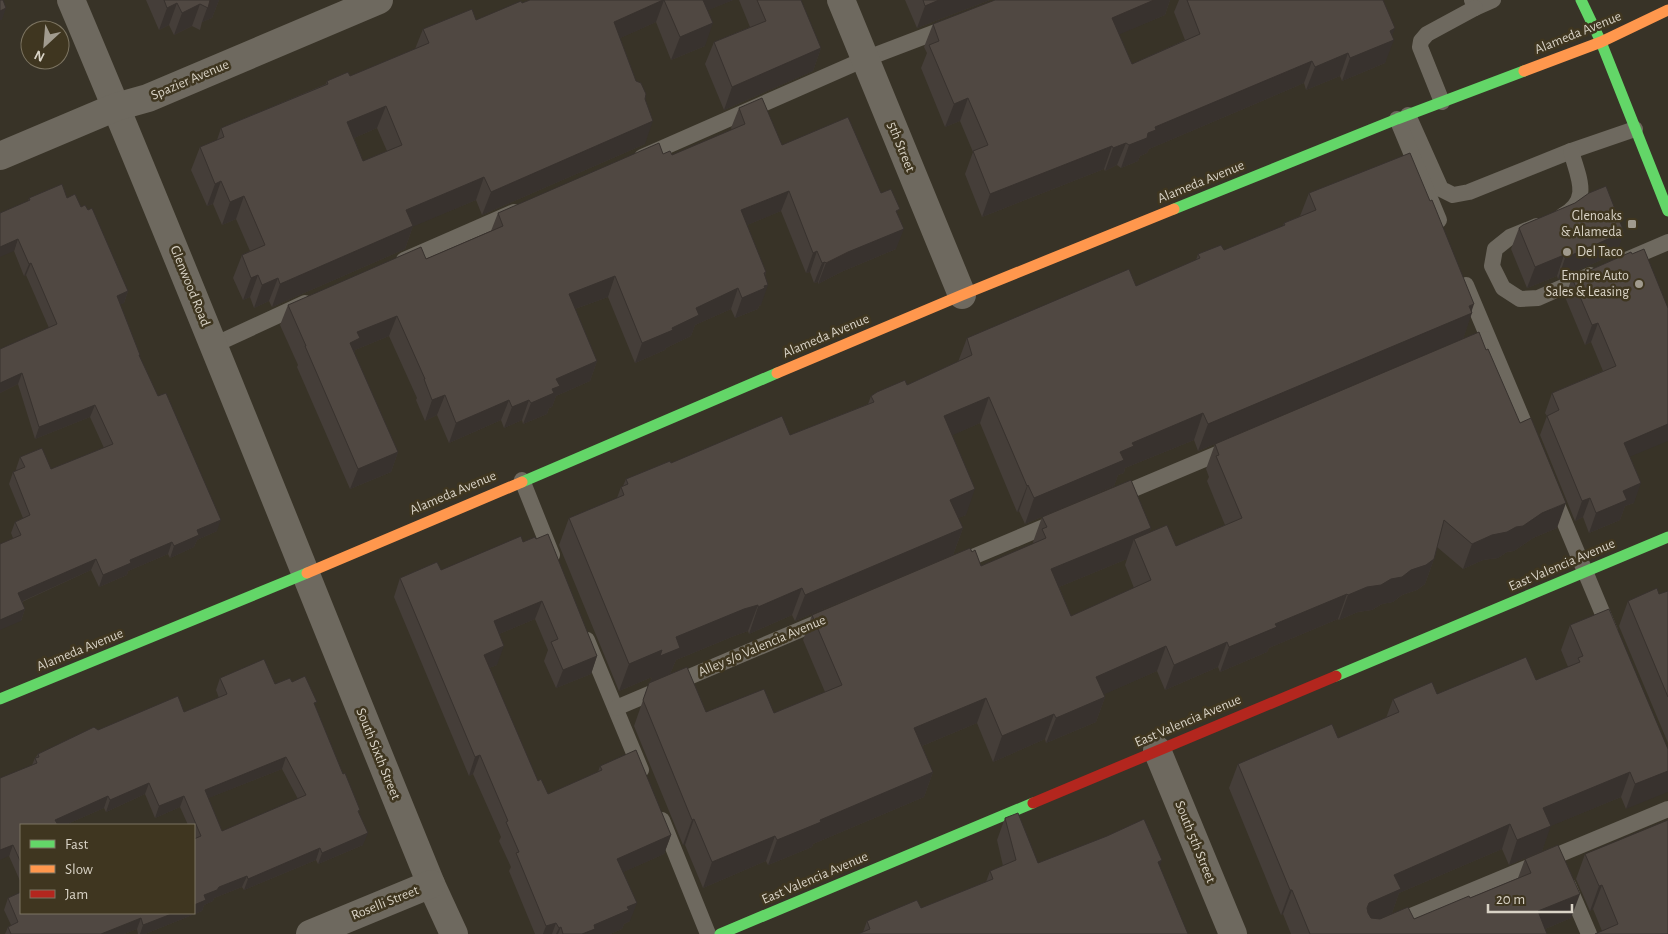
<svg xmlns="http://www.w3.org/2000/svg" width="1668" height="934" viewBox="0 0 1668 934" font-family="'Alegreya Sans',sans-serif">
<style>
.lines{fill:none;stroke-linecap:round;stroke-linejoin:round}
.lane{stroke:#6e695f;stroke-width:16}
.street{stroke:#6e695f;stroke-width:28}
.fast{stroke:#63d668;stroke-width:11}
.slow{stroke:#ff974d;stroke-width:11}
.jam{stroke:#b3261e;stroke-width:11}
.wall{fill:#453e39;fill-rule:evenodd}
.shaded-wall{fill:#38322e}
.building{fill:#504842;stroke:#38322e;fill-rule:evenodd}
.poi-dot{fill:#a19b8e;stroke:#3f3620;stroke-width:2}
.labels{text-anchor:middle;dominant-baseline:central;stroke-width:5;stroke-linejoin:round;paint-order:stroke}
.street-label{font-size:14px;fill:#d9d3c6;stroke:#3f3620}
.poi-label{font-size:14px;fill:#d9d3c6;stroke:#3f3620;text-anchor:end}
</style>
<rect width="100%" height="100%" fill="#383327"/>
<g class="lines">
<!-- lane -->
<g class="lane">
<path d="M1472,0L1475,8L1493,0"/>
<path d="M1442,102L1420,47L1421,41L1427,34L1475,8"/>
<path d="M1408,115L1441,189L1453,195L1469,192L1571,151L1635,129"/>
<path d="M1397,119L1439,220"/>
<path d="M642,157L865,59L949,27"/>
<path d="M1562,216C1592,200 1578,177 1571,151"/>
<path d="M1537,226L1510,237L1495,249L1492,266L1503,288L1520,299L1538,298L1590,275"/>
<path d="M404,260L514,212"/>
<path d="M1626,260L1668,242"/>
<path d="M1466,285L1532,442"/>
<path d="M214,345L305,303"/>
<path d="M1463,349L1488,339"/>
<path d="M522,480L552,555"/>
<path d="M1553,495L1610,631"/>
<path d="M1115,497L1231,448"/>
<path d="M956,564L1058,521"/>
<path d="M587,640L641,770"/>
<path d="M616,708L828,618"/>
<path d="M662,820L708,934"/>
<path d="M1568,885L1589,934"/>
<path d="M1368,934L1668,809"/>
</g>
<!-- street -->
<g class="street">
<path d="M71,0C195,293 311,590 431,884L454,934"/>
<path d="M841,0L962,295"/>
<path d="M0,156L116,107L148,98L379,0"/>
<path d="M1157,750L1233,934"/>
<path d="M310,934L431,884"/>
</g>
<!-- fast -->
<g class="fast">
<path d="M1581,0L1601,42L1668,211"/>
<path d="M1174,209L1397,119L1524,71"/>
<path d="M522,482L777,373"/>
<path d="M1336,676L1668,537"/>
<path d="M0,699L307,573"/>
<path d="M720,934L1033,803"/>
</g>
<!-- slow -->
<g class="slow">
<path d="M1524,71L1601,42L1668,10"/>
<path d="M777,373L962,295L1174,209"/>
<path d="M307,573L522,482"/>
</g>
<!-- jam -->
<path class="jam" d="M1033,803L1336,676"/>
</g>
<!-- wall -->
<g class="wall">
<path d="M146,0H219L212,18L202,22L200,30L192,26L174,35L169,25L159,30Z"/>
<path d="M530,0H733L708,10L705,46L671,60L656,22L620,38L636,81L645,99V144L482,215L476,200L413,226L405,249L272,307L269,301L254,308L250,297L243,300L233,278L242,255L250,251L236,219L222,225L213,204L207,206L191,170L200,147L217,140L221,128L326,84L327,81L350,76L415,49L423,29L476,20ZM377,128L387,151L363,161L354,138Z"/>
<path d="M739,0H801L821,48L813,71L724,110L705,64L714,42L750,27Z"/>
<path d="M905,0H990L917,28Z"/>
<path d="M995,0H1170L1165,15L1119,34L1132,64L1185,40L1174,12L1179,0H1383L1392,36L1385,63L1342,81L1340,76L1306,90L1304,83L1149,149L1147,153L1140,156L1138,161L1121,168L1117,165L1105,171L1104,169L982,217L965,174L973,152L960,121L945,127L921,68L927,53L924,47L933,24Z"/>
<path d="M739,108L782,145L881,193L897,215L896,249L841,272L818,284V282L814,283L810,272L806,273L781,211L747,225L766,272L765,276L761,305L759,306L758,309L735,318L731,309L695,325L691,336L666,348L665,350L635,363L608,297L575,309L597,361L590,381L556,396L552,407L549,408L547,414L523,424L522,420L504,428L501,420L449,443L437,415L425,421L416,400L417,398L389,336L355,350L354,353L398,452L391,472L350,489L297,367L298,365L280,325L288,305L426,259L491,231L498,213L663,154L672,155L732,130L731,128Z"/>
<path d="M1309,193L1472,311L1463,339L1198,451L1194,440L1125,468L1124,473L1118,475L1114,486L1025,524L1019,511L1017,512L980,423L952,435L966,515L958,518L963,528L953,555L795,621L792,615L749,634L748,631L734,636L676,660L670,674L650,683L652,677L619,691L559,545L569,518L617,498L621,487L623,486L626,479L671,463L790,435L868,404L871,396L907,385L958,362L967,338L1136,286L1196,260L1198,254L1224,250L1283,226L1284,223L1300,216Z"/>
<path d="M29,198H67L81,207L128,291L124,303L120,304L139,357L217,531L197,540L194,547L170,558L168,554L128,571L127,575L99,587L91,570L22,602L25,609L21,621L13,538L11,533L15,522L23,518L9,484L13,472L17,471L16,469L20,457L51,469L104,448L90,417L35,439L18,384L0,393V349L49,328L26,275L24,276L14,251Z"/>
<path d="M1519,228L1617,253L1558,279L1557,276L1527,288L1511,249Z"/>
<path d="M1631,252L1630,457L1634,503L1625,506L1620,520L1589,533L1583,517L1575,521L1540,435L1547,416L1545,413L1552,393L1603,371L1591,342L1585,345L1565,297L1572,278Z"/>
<path d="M1215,444L1557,528L1533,538L1514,551L1507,552L1498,558L1483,560L1463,569L1437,547L1434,559L1425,584L1417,590L1402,595L1393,602L1382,604L1372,610L1358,612L1339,620L1338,619L1269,648L1267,652L1220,672L1218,667L1165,690L1157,671L1104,694L1105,697L1096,722L1046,743L1045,739L993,762L977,723L922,746L933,772L924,797L813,844L812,847L768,865L766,861L703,888L685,845H683L634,726L649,683L706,712L774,713L825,692L803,640L812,615L972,552L981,566L1034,544L1033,542L1042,517L1151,528L1149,533L1176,546L1225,525L1207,481L1209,477L1206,469ZM1127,559L1125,565L1134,588L1071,616L1059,587Z"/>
<path d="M523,542L597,656L591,674L556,688L544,661L548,650L535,619L499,634L497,665L489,668L538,781L548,794L598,772L600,766L671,835L664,854L623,872L630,921L624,924L622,929L610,934H535L509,871L511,867L499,841L501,837L473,774L469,776L394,597L400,578L441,570Z"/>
<path d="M1668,591V743L1619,626L1628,601L1659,594Z"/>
<path d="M1570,625L1668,749L1626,809L1621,797L1550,826L1542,851L1509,865L1502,849L1399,893L1392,913L1379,919H1414L1470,898L1518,878L1525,859L1571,918L1545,929L1547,934H1291L1283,914L1281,915L1229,788L1238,764L1338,738L1386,718L1393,699L1437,694L1536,680L1568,667L1561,650Z"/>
<path d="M220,678L275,684L292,682L315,706L359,812L363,845L318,864L316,860L244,890L242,887L214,898L213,901L204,905L202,911L145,934H138L137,929L124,934H5L8,927L11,925L4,910L8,898L194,913V825H188L180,807L155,818L145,794L106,812L104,808L65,825H21V883L9,856L32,765L35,758L36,757L38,754L98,730L184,712L219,698L216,690ZM282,769L298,799L222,831L208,798Z"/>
<path d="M1005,818L1038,863L1160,866L863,932L867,921L921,908L986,882L990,871L1003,866L997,840Z"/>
<path d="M1585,854L1668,934L1602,931L1593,909L1590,911L1576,879Z"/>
</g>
<!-- shaded-wall -->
<g class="shaded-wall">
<path d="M210,0H219L212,18L202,22Z"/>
<path d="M663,0H664L656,22L605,45L614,22Z"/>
<path d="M698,0H733L692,17Z"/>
<path d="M939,0H990L917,28L925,6Z"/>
<path d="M1154,0H1170L1165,15L1104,41L1112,18Z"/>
<path d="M177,3L169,25L159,30L167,8Z"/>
<path d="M200,4L192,26L174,35L182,13Z"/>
<path d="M6,8L2,20H0V11Z"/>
<path d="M713,23L705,46L671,60L680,37Z"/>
<path d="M1395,28L1390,41L1394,40L1385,63L1342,81L1350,58L1390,31Z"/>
<path d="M821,48L813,71L724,110L732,87Z"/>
<path d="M1348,53L1340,76L1306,90L1315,67Z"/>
<path d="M1312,61L1304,83L1149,149L1147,153L1140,156L1138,161L1121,168L1129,145L1148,133L1155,127Z"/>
<path d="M968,98L960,121L945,127L954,104Z"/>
<path d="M386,106L377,128L338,145L347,122Z"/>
<path d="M653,121L645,144L482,215L491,192Z"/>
<path d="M1126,143L1117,165L1105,171L1113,148Z"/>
<path d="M1112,146L1104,169L982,217L990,194Z"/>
<path d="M484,177L476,200L398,233L406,210Z"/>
<path d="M221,181L213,204L207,206L215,184Z"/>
<path d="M789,191L781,211L733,231L741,210Z"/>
<path d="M244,196L236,219L222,225L230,202Z"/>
<path d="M413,226L405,249L272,307L280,284Z"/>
<path d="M904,229L896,249L841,272L818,284L826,263L848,252Z"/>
<path d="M1624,232L1617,253L1558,279L1565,258Z"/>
<path d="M18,239L14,251L0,257V247Z"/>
<path d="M817,251L810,272L806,273L813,253Z"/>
<path d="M1564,255L1557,276L1527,288L1535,267Z"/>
<path d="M825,262L818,282L814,283L822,263Z"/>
<path d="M31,263L26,275L24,276L29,264Z"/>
<path d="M766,272L759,291L764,286L768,285L761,305L759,306L758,309L735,318L742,298L764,273Z"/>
<path d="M258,275L250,297L243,300L251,278Z"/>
<path d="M615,276L608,297L561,314L569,294Z"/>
<path d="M278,278L269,301L254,308L262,285Z"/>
<path d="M738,288L731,309L695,325L691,336L666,348L665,350L635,363L642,343L672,328L696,308Z"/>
<path d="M128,291L124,303L112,308L117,296Z"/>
<path d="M1474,304L1471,313H1472L1463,339L1198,451L1208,424Z"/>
<path d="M397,316L389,336L355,350L352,359L350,343L357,332Z"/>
<path d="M1598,323L1591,342L1585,345L1592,325Z"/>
<path d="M597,361L590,381L556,396L552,407L549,408L547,414L523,424L531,403L556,379Z"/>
<path d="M22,373L18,384L0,393V383Z"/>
<path d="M445,395L437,415L425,421L432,400Z"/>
<path d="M989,397L980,423L935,443L944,416Z"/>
<path d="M509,400L501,420L449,443L456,423Z"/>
<path d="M529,400L522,420L504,428L512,407Z"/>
<path d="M95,405L90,417L35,439L39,427Z"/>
<path d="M1203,413L1194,440L1125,468L1124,473L1118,475L1114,486L1025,524L1034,498L1120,452L1132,443Z"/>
<path d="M1668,424V441L1617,462L1624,443Z"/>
<path d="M398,452L391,472L350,489L358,469Z"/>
<path d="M1641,483L1634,503L1625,506L1620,520L1589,533L1596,513L1623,491Z"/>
<path d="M1028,485L1019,511L1017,512L1027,486Z"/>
<path d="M975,489L966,515L940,526L950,500Z"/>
<path d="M1590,498L1583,517L1575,521L1582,501Z"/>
<path d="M1566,503L1557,528L1533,538L1514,551L1507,552L1498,558L1483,560L1463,569L1472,544L1492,535L1516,527L1542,513Z"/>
<path d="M221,520L217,531L197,540L194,547L170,558L174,546L197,530Z"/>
<path d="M963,528L953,555L795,621L805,595Z"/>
<path d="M1151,528L1142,553L1134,539L1127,559L1042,594L1051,569Z"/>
<path d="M172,542L168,554L128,571L127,575L99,587L103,575L130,560Z"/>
<path d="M96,559L91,570L14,605L18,593Z"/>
<path d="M1434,559L1425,584L1417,590L1402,595L1393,602L1382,604L1372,610L1358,612L1339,620L1348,595L1367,587L1391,579Z"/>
<path d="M802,588L792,615L749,634L758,607Z"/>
<path d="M1347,594L1338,619L1269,648L1267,652L1220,672L1229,647L1275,624Z"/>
<path d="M542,601L535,619L487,639L494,621Z"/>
<path d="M758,605L748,631L734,636L676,660L670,674L650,683L652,677L619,691L629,664L676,637L744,609Z"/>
<path d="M25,609L21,621L0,630V620Z"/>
<path d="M1227,642L1218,667L1165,690L1174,665Z"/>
<path d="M504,646L497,665L477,673L484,655Z"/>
<path d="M1166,646L1157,671L1087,702L1096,677Z"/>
<path d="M597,656L591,674L556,688L563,670Z"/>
<path d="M1105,697L1096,722L1046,743L1056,718Z"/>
<path d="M986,698L977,723L905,753L914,728Z"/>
<path d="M1054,714L1045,739L993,762L1002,736Z"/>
<path d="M480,755L473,774L469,776L475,757Z"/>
<path d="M286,757L282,769L201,801L205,790Z"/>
<path d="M1668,771V792L1626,809L1635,784Z"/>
<path d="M933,772L924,797L813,844L812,847L768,865L777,840L820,820Z"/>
<path d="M1630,772L1621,797L1534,833L1543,808Z"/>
<path d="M149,783L145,794L106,812L110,800Z"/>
<path d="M108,796L104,808L65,825H53L55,820Z"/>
<path d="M184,796L180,807L155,818L159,806Z"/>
<path d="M694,819L685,845H683L692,820Z"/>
<path d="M1510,824L1502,849L1399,893L1392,913L1360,928L1369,903L1394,875Z"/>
<path d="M1551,826L1542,851L1509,865L1517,840Z"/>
<path d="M368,833L363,845L318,864L322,853Z"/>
<path d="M671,835L664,854L610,878L617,859Z"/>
<path d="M775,836L766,861L703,888L712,862Z"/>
<path d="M13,845L9,856L0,860V850Z"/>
<path d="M320,848L316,860L244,890L248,879Z"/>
<path d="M1162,860L1154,882L1158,862Z"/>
<path d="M247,876L242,887L214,898L213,901L204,905L202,911L145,934H140L143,925L174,913H194V905L204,895L219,887Z"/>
<path d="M1602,885L1593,909L1590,911L1599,886Z"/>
<path d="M1290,890H1292L1283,914L1281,915Z"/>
<path d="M1580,894L1571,918L1533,934L1538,911Z"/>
<path d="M637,903L630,921L624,924L622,929L610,934H582L594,925L627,907Z"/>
<path d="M141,918L137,929L124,934H101Z"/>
<path d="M556,923L552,934H543L546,926Z"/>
<path d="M561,927L558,934H556L559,928Z"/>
</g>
<!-- building -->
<g class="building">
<path d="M0,0H3L6,8L0,11Z"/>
<path d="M164,0H210L208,8L200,4L182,13L177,3L167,8Z"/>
<path d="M530,0H663L614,22L636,81L641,83L646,94L645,99L653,121L491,192L484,177L406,210L413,226L280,284L278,278L262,285L258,275L251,278L242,255L265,245L244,196L230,202L221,181L215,184L200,147L224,137L221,128L328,84L327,81L348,72L350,76L429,43L423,29L472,9L476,20L521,1L522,3ZM386,106L402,145L363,161L347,122Z"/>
<path d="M664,0H703L713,23L680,37Z"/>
<path d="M757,0H801L821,48L732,87L714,42L766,21Z"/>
<path d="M923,0H939L925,6Z"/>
<path d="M995,0H1154L1112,18L1132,64L1200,34L1187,0H1383L1395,28L1390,31L1394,40L1350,58L1348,53L1315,67L1312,61L1155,127L1156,130L1148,133L1147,138L1129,145L1126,143L1113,148L1112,146L990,194L973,151L988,145L968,98L954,104L929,45L939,41L933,24Z"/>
<path d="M762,98L782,145L848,117L881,193L891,189L900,209L896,211L904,229L848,252L826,263L825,262L822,263L817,251L813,253L789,191L741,210L766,272L764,273L768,285L764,286L765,288L742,298L738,288L696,308L699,315L672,328L673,330L642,343L615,276L569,294L597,361L556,379L560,386L552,389L554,393L531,403L529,400L512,407L509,400L456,423L445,395L432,400L424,379H425L397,316L357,332L360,338L350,343L398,452L358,469L305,346H306L288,305L421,247L426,259L503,226L498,213L659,143L663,154L670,151L672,155L745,124L739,108Z"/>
<path d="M1410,153L1430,201L1432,200L1474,304L1469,306L1472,313L1208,424L1203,413L1132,443L1134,446L1120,452L1124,460L1034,498L1028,485L1027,486L989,397L944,416L975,489L950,500L963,528L805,595L802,588L758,607V605L744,609L676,637L680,648L660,656L662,650L629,664L569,518L624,495L621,487L628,484L626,479L670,461L671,463L782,416L790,435L874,402L871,396L877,392L905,380L907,385L972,355L967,338L1129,269L1136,286L1200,258L1198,254L1221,245L1224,250L1285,225L1284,223L1316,210L1309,193Z"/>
<path d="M62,184L67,198L75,194L81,207L85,205L88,210L92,208L128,291L117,296L140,355H139L158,396L166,393L221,520L197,530L199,535L174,546L172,542L130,560L131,563L103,575L96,559L18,593L25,609L0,620V544L21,535L15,522L30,515L13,472L25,467L20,457L42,448L51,469L113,444L95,405L39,427L22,373L0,383V349L57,324L31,263L29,264L18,239L0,247V213L30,200L29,198Z"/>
<path d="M1606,186L1624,232L1565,258L1564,255L1535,267L1519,228L1523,225L1575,203L1589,193Z"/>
<path d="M1644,249L1668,308V424L1624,443L1641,483L1623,491L1627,500L1596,513L1590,498L1582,501L1547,416L1559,410L1552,393L1616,366L1598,323L1592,325L1572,278L1631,252L1632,254Z"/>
<path d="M1479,332L1486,350L1488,349L1520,423L1531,418L1566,503L1542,513L1523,526L1516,527L1507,532L1492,535L1472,544L1444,520L1434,559L1426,565L1411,570L1402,577L1391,579L1381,585L1367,587L1348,595L1347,594L1275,624L1277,627L1229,647L1227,642L1174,665L1166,646L1096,677L1105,697L1056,718L1054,714L1002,736L986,698L914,728L933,772L820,820L821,822L777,840L775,836L712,862L694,819L692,820L643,700L649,683L687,667L706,712L764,689L774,713L842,685L812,615L970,548L972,552L975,550L981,566L1046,538L1042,529L1047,527L1042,517L1131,480L1151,528L1051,569L1071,616L1151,580L1134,539L1167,525L1176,546L1242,518L1216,456L1219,455L1215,444Z"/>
<path d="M548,534L597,656L563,670L551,642L558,639L542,601L494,621L504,646L484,655L538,781L541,779L548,794L602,770L600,766L636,750L671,835L617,859L637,903L627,907L629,910L594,925L595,929L582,934H563L561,927L559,928L556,923L546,926L516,853L519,852L506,822L508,821L480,755L475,757L400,578L437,562L441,570L521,536L523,542L535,537L536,539Z"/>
<path d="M1657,588L1659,594L1668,591V697L1628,601Z"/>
<path d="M1609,609L1668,749V771L1635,784L1630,772L1543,808L1551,826L1517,840L1510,824L1394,875L1401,889L1369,903L1367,908L1368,913L1371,918L1380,919L1408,907L1414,919L1469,896L1470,898L1531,873L1525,859L1558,845L1580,894L1538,911L1547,934H1310L1292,890H1290L1238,764L1332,724L1338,738L1399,712L1393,699L1432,682L1437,694L1526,657L1536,680L1580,662L1578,658L1583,656L1570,625Z"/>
<path d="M264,659L275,684L290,678L292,682L305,676L317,702L314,703L343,774L345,773L360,810L358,811L368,833L322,853L320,848L248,879L247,876L219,887L217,890L204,895L206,900L194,905V839L201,836L184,796L159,806L149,783L110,800L108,796L55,820L58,825H21V863L13,845L0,850V778L37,763L35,758L39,757L38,754L94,727L98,730L178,696L184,712L227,694L220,678ZM286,757L306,795L222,831L205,790Z"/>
<path d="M1018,813L1038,863L1107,836L1144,819L1162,860L1158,862L1188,934H858L870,929L867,921L917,900L921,908L993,879L990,871L1016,860L1005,818Z"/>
<path d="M1668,820V934H1595L1618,924L1602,885L1599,886L1585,854Z"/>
<path d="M21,892V913H174L143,925L141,918L101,934H11L8,927L18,922L8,898Z"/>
</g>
<!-- markers -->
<g class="poi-dot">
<rect x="1627" y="219" width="10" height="10" rx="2.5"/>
<circle cx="1567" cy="252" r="5"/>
<circle cx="1639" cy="284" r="5"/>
</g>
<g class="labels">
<!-- street labels -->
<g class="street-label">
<text transform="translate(1578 33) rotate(-22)">Alameda Avenue</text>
<text transform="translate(190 80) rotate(-23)">Spazier Avenue</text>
<text transform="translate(901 147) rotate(68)">5th Street</text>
<text transform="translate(1201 182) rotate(-22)">Alameda Avenue</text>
<text transform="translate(190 286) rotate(68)">Glenwood Road</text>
<text transform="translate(826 336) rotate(-23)">Alameda Avenue</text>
<text transform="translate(453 493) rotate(-23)">Alameda Avenue</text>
<text transform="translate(1562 565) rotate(-23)">East Valencia Avenue</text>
<text transform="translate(762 646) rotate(-23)">Alley s/o Valencia Avenue</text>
<text transform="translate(80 650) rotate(-22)">Alameda Avenue</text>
<text transform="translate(1188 721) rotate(-23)">East Valencia Avenue</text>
<text transform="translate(378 754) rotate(68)">South Sixth Street</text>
<text transform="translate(1195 842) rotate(68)">South 5th Street</text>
<text transform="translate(815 878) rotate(-23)">East Valencia Avenue</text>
<text transform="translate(385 903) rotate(-22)">Roselli Street</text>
</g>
<!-- poi labels -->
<g class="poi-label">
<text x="1622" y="216">Glenoaks<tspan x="1622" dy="16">&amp; Alameda</tspan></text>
<text x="1577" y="252" text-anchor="start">Del Taco</text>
<text x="1629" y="276">Empire Auto<tspan x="1629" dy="16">Sales &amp; Leasing</tspan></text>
</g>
</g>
<!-- legend -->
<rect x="20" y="824" width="175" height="90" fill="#3f3620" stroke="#7d7562"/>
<rect x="30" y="840" width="25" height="8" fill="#63d668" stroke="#7d7562"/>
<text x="65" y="849" font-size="15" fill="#d9d3c6">Fast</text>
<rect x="30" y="865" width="25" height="8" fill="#ff974d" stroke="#7d7562"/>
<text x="65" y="874" font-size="15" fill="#d9d3c6">Slow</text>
<rect x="30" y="890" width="25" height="8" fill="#b3261e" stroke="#7d7562"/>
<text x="65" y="899" font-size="15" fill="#d9d3c6">Jam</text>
<!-- north arrow -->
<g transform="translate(45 45) rotate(206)"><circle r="24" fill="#3f3620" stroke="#7d7562"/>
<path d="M0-4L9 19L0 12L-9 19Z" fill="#a19b8e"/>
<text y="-8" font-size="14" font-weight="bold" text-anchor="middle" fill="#d9d3c6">N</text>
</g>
<!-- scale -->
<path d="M1488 904v8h84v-8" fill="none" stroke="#d9d3c6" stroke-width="2.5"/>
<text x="1496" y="904" font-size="15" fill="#d9d3c6" stroke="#3f3620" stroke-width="4" paint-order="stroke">20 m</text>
</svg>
